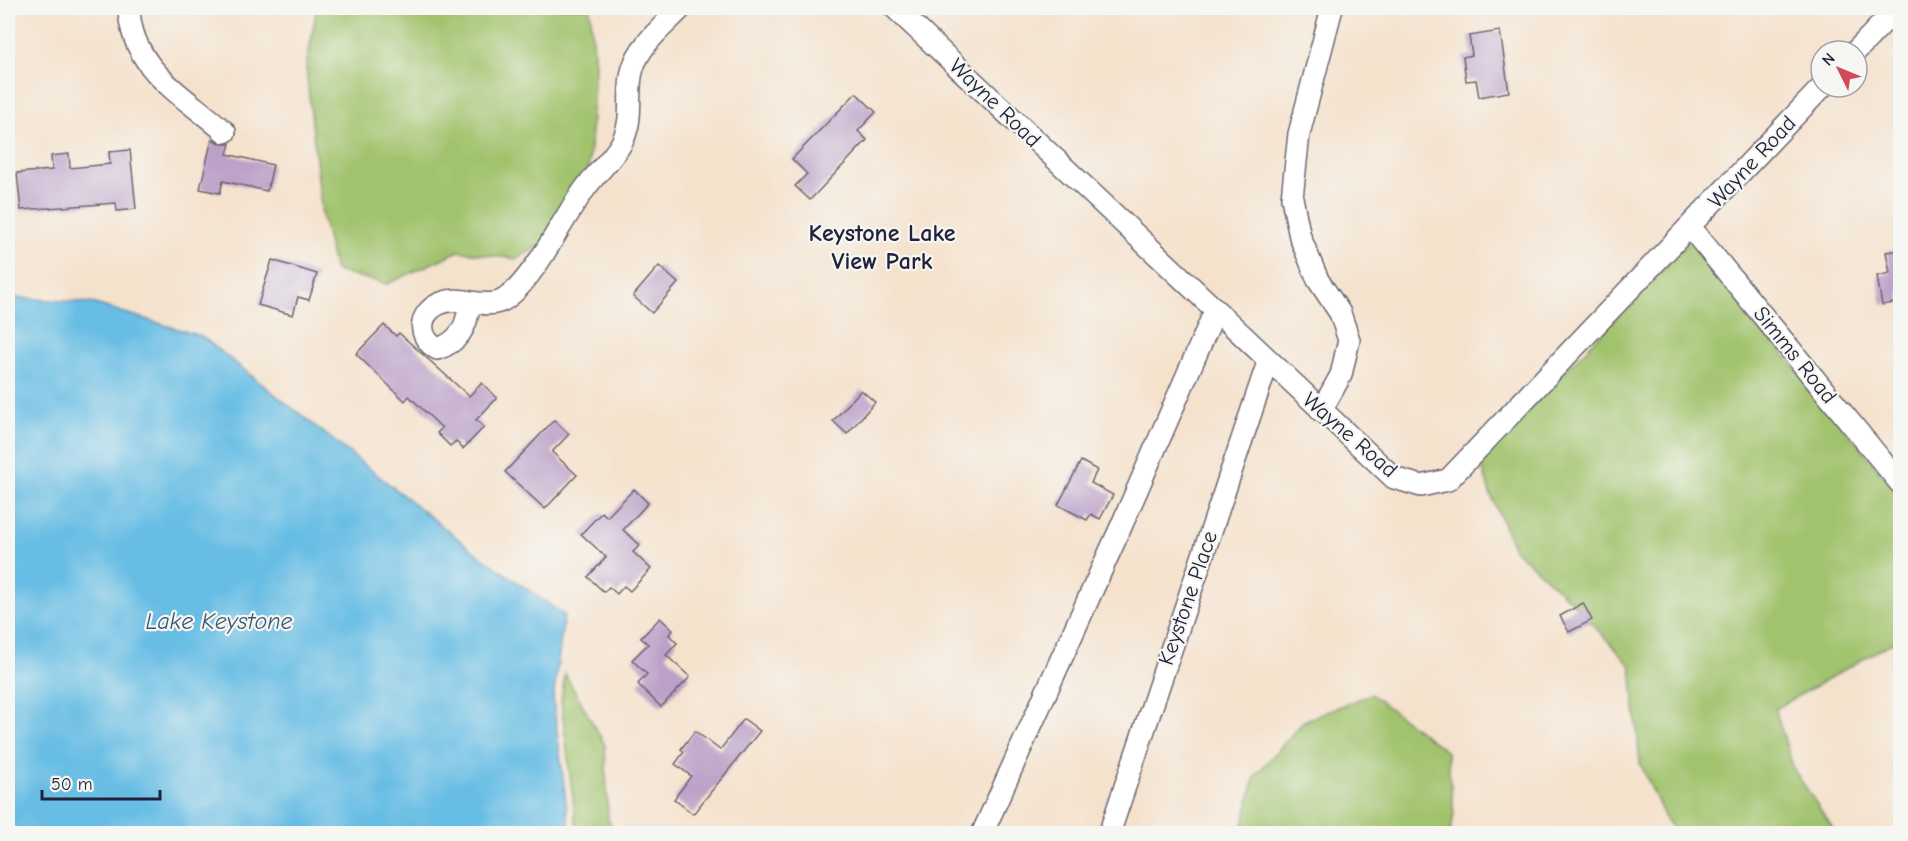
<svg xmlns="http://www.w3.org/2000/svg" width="1908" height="841" viewBox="0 0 1908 841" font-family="'Comic Neue',sans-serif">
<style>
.green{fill:#a1c36d;stroke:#627254;stroke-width:1.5}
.water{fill:#67bde4;stroke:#447090;stroke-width:1.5}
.building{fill:#bba0c8}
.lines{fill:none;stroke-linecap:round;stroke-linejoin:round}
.minor-casing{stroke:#6c656e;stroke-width:24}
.minor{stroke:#fff;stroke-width:21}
.labels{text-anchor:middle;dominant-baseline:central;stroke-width:4.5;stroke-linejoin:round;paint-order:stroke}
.street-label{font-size:22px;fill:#22223b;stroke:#f6f6f2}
.neighbourhood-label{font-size:24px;font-weight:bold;fill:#22223b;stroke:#f6f6f2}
.water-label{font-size:24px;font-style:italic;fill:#3a5876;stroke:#f6f6f2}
</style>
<rect width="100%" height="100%" fill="#f6f6f2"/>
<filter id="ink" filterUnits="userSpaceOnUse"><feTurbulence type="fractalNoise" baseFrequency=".0167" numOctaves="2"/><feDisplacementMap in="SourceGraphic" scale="12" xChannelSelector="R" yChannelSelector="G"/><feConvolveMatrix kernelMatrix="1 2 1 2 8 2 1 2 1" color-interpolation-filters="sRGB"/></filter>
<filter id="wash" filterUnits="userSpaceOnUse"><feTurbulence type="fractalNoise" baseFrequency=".008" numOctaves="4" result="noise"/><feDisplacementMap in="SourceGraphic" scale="24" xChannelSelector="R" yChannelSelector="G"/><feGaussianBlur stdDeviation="1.35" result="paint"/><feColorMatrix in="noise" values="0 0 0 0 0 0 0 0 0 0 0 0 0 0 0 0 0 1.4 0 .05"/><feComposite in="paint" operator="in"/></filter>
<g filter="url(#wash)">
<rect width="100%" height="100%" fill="#f5e2cd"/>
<!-- green -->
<g class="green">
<path d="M317,8H590L595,66L588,181L561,234L516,259L459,251L387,284L335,271L322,215L306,68Z"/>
<path d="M1691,240L1900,496V638L1775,709L1794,770L1836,833H1677L1665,818L1640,763L1631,666L1572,602L1514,549L1490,493L1480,460Z"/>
<path d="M565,674L605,745L608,819L615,833H582L576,823L561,701Z"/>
<path d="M1371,694L1447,752L1454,814L1450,833H1241L1255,776L1304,721Z"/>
</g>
<!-- water -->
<path class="water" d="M8,297L92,303L201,336L475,552L564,615L553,700L569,824L574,833H8Z"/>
<g id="blocks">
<!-- building -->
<g class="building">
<path d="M1500,31L1509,92L1479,97L1476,80L1466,81L1463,57L1472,55L1469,36Z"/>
<path d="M856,93L876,112L858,131L867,140L810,200L795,186L807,174L792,159Z"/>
<path d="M212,139L222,144H230L227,154L273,165L267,191L223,181L220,193L200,189Z"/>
<path d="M130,150L136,209L117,211L116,203L21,210L17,173L52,170L51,156L69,154L70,168L110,164L109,152Z"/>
<path d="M1900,250V302L1882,305L1877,276L1890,273L1886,252Z"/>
<path d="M272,260L317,274L309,300L298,297L293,315L258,305Z"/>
<path d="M659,266L678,283L652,313L633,296Z"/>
<path d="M384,325L396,336L399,333L469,396L482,383L497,398L476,420L484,427L463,449L456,441L450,446L437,433L442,428L409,396L405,401L356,354Z"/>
<path d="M861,390L875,402L847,434L833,421Z"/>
<path d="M554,420L569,434L552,452L577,475L545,509L505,472Z"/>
<path d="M1081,461L1097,470L1091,483L1113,495L1100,519L1091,514L1087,520L1058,505Z"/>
<path d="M634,489L648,503L623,530L640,545L633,552L651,569L630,591L624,586L617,594L609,587L604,592L588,577L606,557L581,534L602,512L607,517Z"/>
<path d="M1583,603L1592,620L1569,632L1560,616Z"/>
<path d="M660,618L673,630L669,635L677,643L666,655L690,677L661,707L638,684L647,674L632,660L648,644L641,638Z"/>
<path d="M744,719L760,731L693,814L674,799L691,776L675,764L684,752L681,749L695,731L720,750Z"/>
</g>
</g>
</g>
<g filter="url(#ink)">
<use href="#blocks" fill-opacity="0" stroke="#6c656e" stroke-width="1.5"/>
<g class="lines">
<!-- minor casing -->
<g class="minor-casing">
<g id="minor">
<path d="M129,8C131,70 184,95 225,132"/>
<path d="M895,8L1394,478L1421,486L1448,480L1822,87"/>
<path d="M1856,51L1897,8"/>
<path d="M1690,227L1900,483"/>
<path d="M469,303C468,325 460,342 437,349C415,335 419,310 444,302C462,296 481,308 499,302C505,300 513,293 517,289C546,257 560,223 584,190C595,174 611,161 621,144C636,117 625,91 633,68C640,44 665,25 681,8"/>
<path d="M1321,411L1341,375L1349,340L1340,313L1318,280L1300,237L1292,198L1299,134L1332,8"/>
<path d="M982,834L1120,529L1215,311"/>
<path d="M1109,834L1268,362"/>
</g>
</g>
<!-- minor -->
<use href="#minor" class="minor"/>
</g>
</g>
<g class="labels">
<!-- street labels -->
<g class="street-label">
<text transform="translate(995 103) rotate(44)">Wayne Road</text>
<text transform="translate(1752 162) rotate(-47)">Wayne Road</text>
<text transform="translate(1795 355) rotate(51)">Simms Road</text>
<text transform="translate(1350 435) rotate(41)">Wayne Road</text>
<text transform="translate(1188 598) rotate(-71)">Keystone Place</text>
</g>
<!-- neighbourhood labels -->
<g class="neighbourhood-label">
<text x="882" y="233">Keystone Lake<tspan x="882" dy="28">View Park</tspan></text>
</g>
<!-- water labels -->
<g class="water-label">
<text x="219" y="621">Lake Keystone</text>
</g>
</g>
<!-- margin -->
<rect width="1908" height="841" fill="none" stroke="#f6f6f2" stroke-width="30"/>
<!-- north arrow -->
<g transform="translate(1839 69) rotate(313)"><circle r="28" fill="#f6f6f2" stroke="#a1a1a9" stroke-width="1.5"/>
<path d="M0-4.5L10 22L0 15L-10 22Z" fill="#d1495b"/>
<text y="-9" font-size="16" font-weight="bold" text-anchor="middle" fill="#22223b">N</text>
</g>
<!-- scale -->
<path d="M42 790v9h118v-9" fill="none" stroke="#22223b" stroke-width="3"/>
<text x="51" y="790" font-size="18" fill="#22223b" stroke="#f6f6f2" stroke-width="4.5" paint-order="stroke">50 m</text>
</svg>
